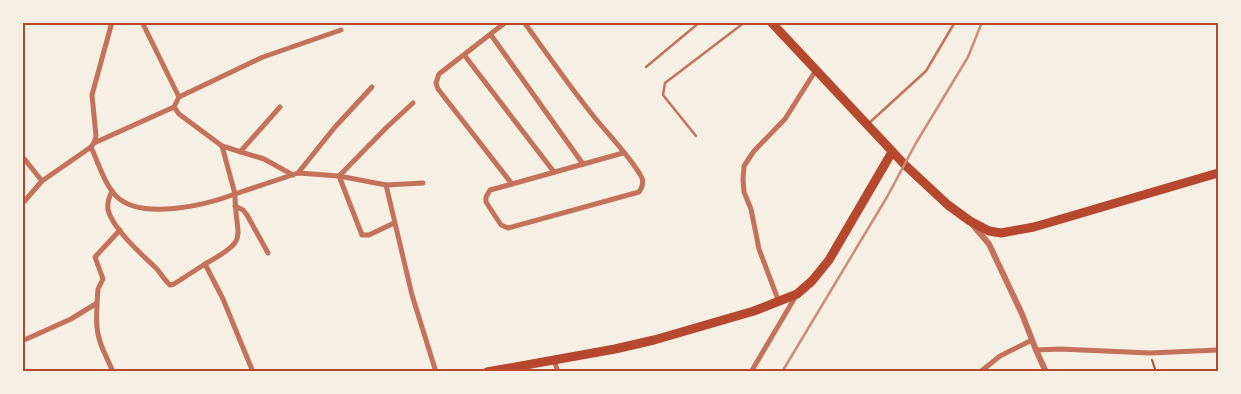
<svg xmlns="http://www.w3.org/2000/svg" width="1241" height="394" viewBox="0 0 1241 394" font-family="Manrope,sans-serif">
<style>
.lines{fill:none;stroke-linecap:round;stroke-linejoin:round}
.path{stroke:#b5482f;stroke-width:2}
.service{stroke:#c5725c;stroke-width:2.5}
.minor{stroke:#c5725c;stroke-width:5}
.tertiary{stroke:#c5725c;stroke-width:6}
.primary{stroke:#b5482f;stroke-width:9}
.trunk{stroke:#b5482f;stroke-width:9}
.rail{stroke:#cf8b77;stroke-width:2.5}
.neatline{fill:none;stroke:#b5482f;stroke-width:2}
</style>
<rect width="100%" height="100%" fill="#f6efe4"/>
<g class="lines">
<!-- path -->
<path class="path" d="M1152,360L1156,372"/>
<!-- service -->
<g class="service">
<path d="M646,67L700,22"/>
<path d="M868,124L926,71L955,22"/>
<path d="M696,136L663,95L665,83L745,22"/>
</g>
<!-- minor -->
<g class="minor">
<path d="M142,22L179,97L174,107L179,114L222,146L235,194L298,173L339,176L386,185L423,183"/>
<path d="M506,22L439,74L436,83L438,89L512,184L623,153"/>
<path d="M491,35L583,164"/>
<path d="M465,56L554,172"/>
<path d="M179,97L263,57L341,30"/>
<path d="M94,143L174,107"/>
<path d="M222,146L264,159L293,175"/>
<path d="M91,147C98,162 104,183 116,196C141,221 206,205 235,194C235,240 252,238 205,264L223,299L253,372"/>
<path d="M240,152L280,107"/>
<path d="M22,156L42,181"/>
<path d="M298,173L335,127L372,87"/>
<path d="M512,184L490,190L486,197V202L501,225L508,228L639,192C642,188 644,184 642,178C633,160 608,134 595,118C570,87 547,54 524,22"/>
<path d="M386,185L412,295L436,372"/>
<path d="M112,191C109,197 107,203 108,210C113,229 141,254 155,267C161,273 164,280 170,285L174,284L205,264"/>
<path d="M22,204L42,181L91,147L94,143L96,136L92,95L112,22"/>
<path d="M235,206L243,210L247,215L268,253"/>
<path d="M394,223L369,235H362L339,176L387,127L413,103"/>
<path d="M779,302L759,249L751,209L744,192L743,179L744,166L754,151L785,119L816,70"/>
<path d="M97,303C97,311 96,319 97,327C98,343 107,357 113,372"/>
<path d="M22,341L71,319L97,303L98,289L103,279L95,257L120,230"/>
<path d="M1036,350L1060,349L1150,353L1218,350"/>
<path d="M554,360L558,372"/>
<path d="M751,372L797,294"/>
<path d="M980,372L1000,356L1032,340"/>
</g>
<!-- tertiary -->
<path class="tertiary" d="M972,224L989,244L1022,314L1036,350L1046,372"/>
<!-- primary -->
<path class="primary" d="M487,372L615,349L654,340L754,311L797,294L812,281L829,260L892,152"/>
<!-- trunk -->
<path class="trunk" d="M771,22L905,165L948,205L970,221L989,231L1001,233L1034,227L1218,173"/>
<!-- rail -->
<path class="rail" d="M782,372L887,197L916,143L968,57L982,22"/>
</g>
<!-- border -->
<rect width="1241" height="394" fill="none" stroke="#f6efe4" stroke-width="48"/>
<rect x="24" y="24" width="1193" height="346" class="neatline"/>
</svg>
